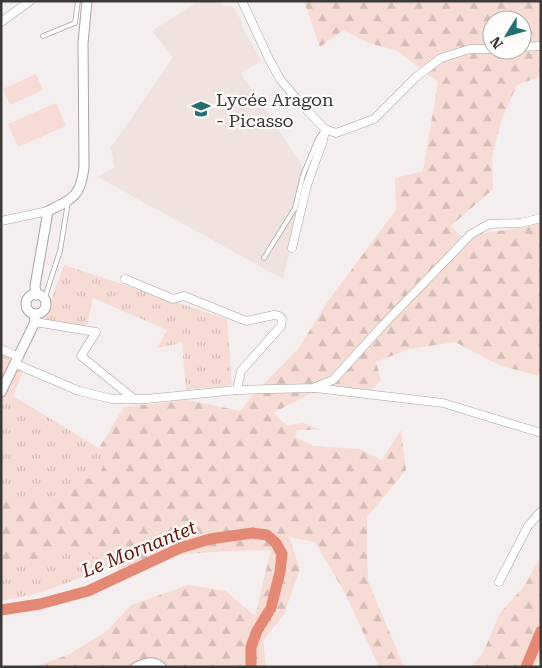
<svg xmlns="http://www.w3.org/2000/svg" width="542" height="668" viewBox="0 0 542 668" font-family="'Roboto Serif',serif">
<style>
.built{fill:#f0e2df}
.grass{fill:url(#grass-tufts)}
.forest{fill:url(#forest-firs);fill-rule:evenodd}
.pitch{fill:#f7dbd5}
.lines{fill:none;stroke-linecap:round;stroke-linejoin:round}
.river{stroke:#e58977;stroke-width:11}
.service-casing{stroke:#aaa5a4;stroke-width:5.5}
.minor-casing{stroke:#aaa5a4;stroke-width:9}
.tertiary-casing{stroke:#aaa5a4;stroke-width:11}
.service{stroke:#fff;stroke-width:4}
.minor{stroke:#fff;stroke-width:8}
.tertiary{stroke:#fff;stroke-width:9}
.labels{text-anchor:middle;dominant-baseline:central;stroke-width:4.5;stroke-linejoin:round;paint-order:stroke}
.poi-label{font-size:18px;fill:#3c3a39;stroke:#fffdfc;text-anchor:start}
.water-label{font-size:19px;font-style:italic;fill:#661406;stroke:#fffdfc}
</style>
<defs>
<pattern id="grass-tufts" width="24" height="20" patternUnits="userSpaceOnUse" patternTransform="scale(1.25)"><rect width="24" height="20" fill="#f7dbd5"/><path d="M3 7l-1-3M5 7V3M7 7l1-3M15 17l-1-3M17 17v-4M19 17l1-3" fill="none" stroke="#d5bdb8"/></pattern>
<pattern id="forest-firs" width="22" height="20" patternUnits="userSpaceOnUse" patternTransform="scale(1.25)"><rect width="22" height="20" fill="#f7dbd5"/><path d="M5 1l3.5 6h-7zM16 11l3.5 6h-7z" fill="#d5bdb8"/></pattern>
</defs>
<rect width="100%" height="100%" fill="#f4efee"/>
<!-- built -->
<path class="built" d="M198,1H217L224,6H233L243,24L241,25L261,61L241,73L303,167L309,173L283,279L98,177L115,167L110,146L113,145L173,57L152,31Z"/>
<!-- grass -->
<g class="grass">
<path d="M64,265L227,319L232,385L186,390L182,343L157,348L167,330L93,298L87,326L44,320Z"/>
<path d="M1,353L14,359L10,366L23,372L13,396L107,453L101,475L63,487L56,496L43,500L1,502Z"/>
<path d="M73,547L112,564C76,580 41,595 1,601V571Z"/>
</g>
<!-- forest -->
<g class="forest">
<path d="M304,1H541V76L517,85L501,121L492,156L493,189L451,226L461,236L521,228L541,223V376L501,366L455,342L409,349L376,362L381,380L371,391L314,384L310,394L273,413L287,425L303,423L321,430H297L295,437L314,446L359,449L382,460L401,430L406,470L367,517V551L368,581L404,667H379L345,593L315,542L289,537L300,569L284,614L263,641L266,667H33L68,655L108,630L131,605L188,585L226,591L255,616L271,550L227,551L175,555L126,578L112,564L73,547L1,571V502L43,500L56,496L63,487L100,475L107,453L99,448L124,407L187,400L241,411L251,397L298,349L328,301L396,210L395,178L423,171L438,82L398,51L369,43L343,30L320,47ZM492,20H522V50H492Z"/>
<path d="M541,556V655L535,667H471L483,653L500,613L525,585Z"/>
</g>
<!-- pitch -->
<g class="pitch">
<path d="M36,74L43,90L10,105L3,89Z"/>
<path d="M56,103L66,126L18,147L8,124Z"/>
</g>
<g class="lines">
<!-- river -->
<g class="river">
<path d="M1,610L40,604L88,591L180,548L210,539L252,533L267,535L276,543L282,554L280,572L271,608L257,631L251,647V667"/>
<path d="M526,667L541,631"/>
</g>
<!-- service casing -->
<g class="service-casing">
<g id="service">
<path d="M43,36L75,23L78,1"/>
<path d="M264,258L295,208L303,175L318,139L322,133"/>
<path d="M43,297L46,294L60,251L68,202"/>
</g>
</g>
<!-- minor casing -->
<g class="minor-casing">
<g id="minor">
<path d="M242,1L269,59L280,79L301,104L325,129L336,133L374,119L416,77L441,58L470,49H492"/>
<path d="M1,22L30,1"/>
<path d="M522,47L541,46"/>
<path d="M1,221L48,211"/>
<path d="M292,248L307,185L323,141L325,129"/>
<path d="M125,279L173,299L184,296L246,321L274,315L279,316L282,319L281,326L241,371L237,390"/>
<path d="M35,322L96,332L81,356L134,399"/>
<path d="M1,349L19,357"/>
<path d="M16,364L79,391L112,399H146L237,390L313,388L333,380L383,325L471,234L489,224L521,223L541,218"/>
<path d="M315,388L443,403L541,433"/>
<path d="M499,582L528,526L541,511"/>
</g>
</g>
<!-- tertiary casing -->
<g class="tertiary-casing">
<g id="tertiary">
<circle cx="36" cy="304" r="10"/>
<path d="M36,295L35,286L48,211C73,199 81,196 84,167L83,43L87,1"/>
<path d="M1,392L35,322L34,314"/>
<path d="M136,667C145,663 153,660 161,667"/>
</g>
</g>
<!-- service -->
<use href="#service" class="service"/>
<!-- minor -->
<use href="#minor" class="minor"/>
<!-- tertiary -->
<use href="#tertiary" class="tertiary"/>
</g>
<!-- icons -->
<defs>
<g id="school-bare" transform="scale(1.5)"><path d="M0-5L7-2L0 1L-7-2ZM-4 1L0 2.5L4 1V4Q0 6-4 4Z" fill="#236e71" stroke="#fffdfc" stroke-width="2.5" paint-order="stroke"/></g>
</defs>
<g fill-rule="evenodd">
<use href="#school-bare" x="201" y="109"/>
</g>
<g class="labels">
<!-- poi labels -->
<g class="poi-label">
<text x="216" y="99">Lycée Aragon<tspan x="216" dy="21">- Picasso</tspan></text>
</g>
<!-- water labels -->
<g class="water-label">
<text transform="translate(139 549) rotate(-22)">Le Mornantet</text>
</g>
</g>
<!-- border -->
<rect width="542" height="668" fill="none" stroke="#3c3a39" stroke-width="5"/>
<!-- north arrow -->
<g transform="translate(507 35) rotate(233)"><circle r="24" fill="#fffdfc" stroke="#b1afae"/>
<path d="M0-4L9 19L0 12L-9 19Z" fill="#236e71"/>
<text y="-8" font-size="14" font-weight="bold" text-anchor="middle" fill="#3c3a39">N</text>
</g>
</svg>
